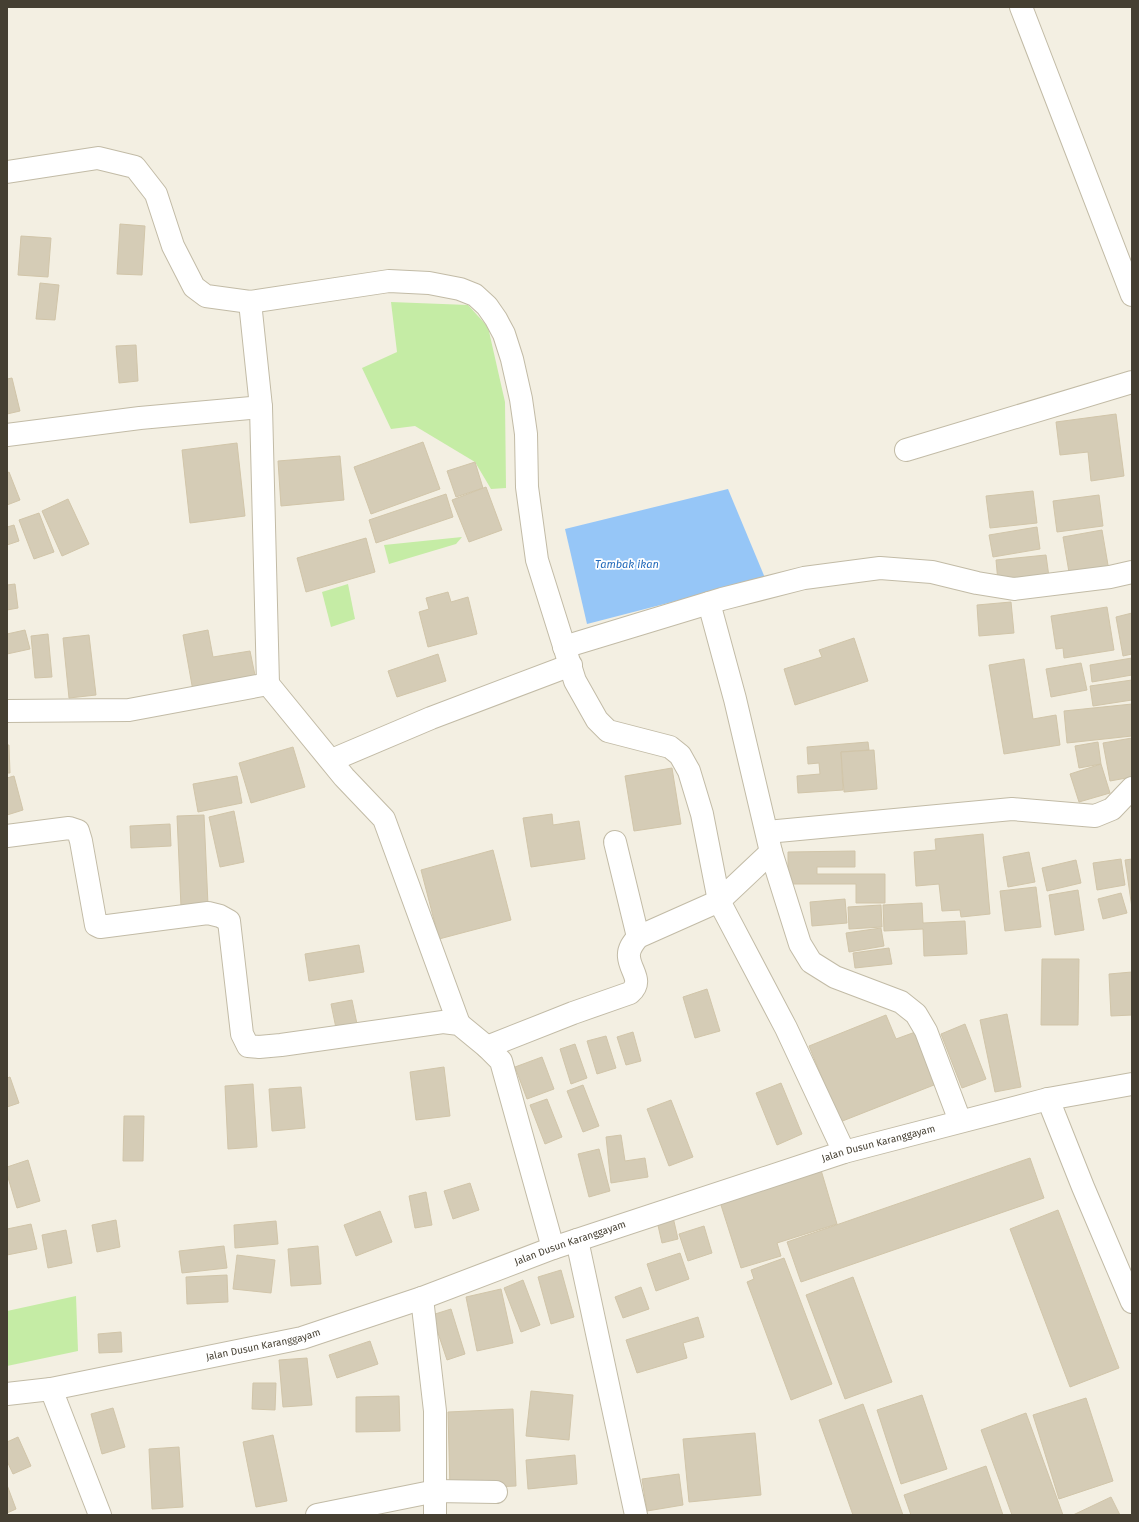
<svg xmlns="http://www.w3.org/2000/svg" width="1139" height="1522" viewBox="0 0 1139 1522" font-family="'Fira Sans',sans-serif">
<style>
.green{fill:#c5eca5}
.water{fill:#96c6f7}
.building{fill:#d5ccb6;stroke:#d1c5a9}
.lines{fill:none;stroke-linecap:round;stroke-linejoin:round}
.minor-casing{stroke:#c2bba6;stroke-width:24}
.minor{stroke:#fff;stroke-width:22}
.labels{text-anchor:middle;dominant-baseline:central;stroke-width:3.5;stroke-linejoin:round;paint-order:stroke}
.street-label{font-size:10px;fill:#453f32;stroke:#fff}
.water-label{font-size:11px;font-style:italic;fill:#216abb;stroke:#fff}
</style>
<rect width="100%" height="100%" fill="#f3efe2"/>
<!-- green -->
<g class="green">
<path d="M391,302L468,305L488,327L505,402L506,488L491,489L475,462L415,426L391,429L362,368L397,352Z"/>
<path d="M462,537L456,544L389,564L384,545Z"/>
<path d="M348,584L355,619L331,627L322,592Z"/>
<path d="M76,1296L78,1351L7,1366V1311Z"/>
</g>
<!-- water -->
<path class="water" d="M728,489L765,578L587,624L565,529Z"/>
<!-- building -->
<g class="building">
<path d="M120,224L145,226L142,275L117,274Z"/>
<path d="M21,236L51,238L48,277L18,275Z"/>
<path d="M40,283L59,285L55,320L36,319Z"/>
<path d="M136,345L138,381L119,383L116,346Z"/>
<path d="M12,378L20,411L7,414V379Z"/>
<path d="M1116,414L1124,476L1091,481L1088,452L1060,455L1056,422Z"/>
<path d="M423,442L440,489L371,514L354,467Z"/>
<path d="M237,443L245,516L190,523L182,450Z"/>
<path d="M340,456L344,500L281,506L278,461Z"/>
<path d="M475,462L483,488L456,497L447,471Z"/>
<path d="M9,472L20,500L7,505V473Z"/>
<path d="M486,487L502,530L469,542L452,500Z"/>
<path d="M1033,491L1037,523L990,528L986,496Z"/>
<path d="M446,494L453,517L376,543L369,520Z"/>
<path d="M1099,495L1103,526L1057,532L1053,501Z"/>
<path d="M68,499L89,544L62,556L42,511Z"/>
<path d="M39,513L54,552L34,559L19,520Z"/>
<path d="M14,525L19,541L7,545V527Z"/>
<path d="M1037,527L1040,549L993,557L989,535Z"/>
<path d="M1102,530L1109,571L1070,578L1063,537Z"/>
<path d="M366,538L375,572L306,592L297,558Z"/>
<path d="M1046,555L1049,577L998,582L996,560Z"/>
<path d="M15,584L18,608L7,610V585Z"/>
<path d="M448,592L451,602L468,597L477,634L428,647L419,612L429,609L426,598Z"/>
<path d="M1011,602L1014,633L979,636L977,605Z"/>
<path d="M1107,607L1114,650L1064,658L1063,648L1056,649L1051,616Z"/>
<path d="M1132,613V654L1123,656L1116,617Z"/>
<path d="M25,630L30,649L7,654V634Z"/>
<path d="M208,630L213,657L250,651L256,680L193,691L183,635Z"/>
<path d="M48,634L52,677L35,678L31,636Z"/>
<path d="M89,635L96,695L69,698L63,638Z"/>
<path d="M854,638L868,681L795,705L784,669L822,657L819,650Z"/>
<path d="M438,654L446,681L397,697L388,671Z"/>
<path d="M1132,658V675L1092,682L1090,665Z"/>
<path d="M1024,659L1033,719L1056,715L1060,745L1004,754L989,665Z"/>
<path d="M1081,663L1087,690L1051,697L1046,669Z"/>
<path d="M1132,680V700L1093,706L1090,686Z"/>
<path d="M1132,704V736L1067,743L1064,711Z"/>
<path d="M1132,738V777L1110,781L1103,743Z"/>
<path d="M868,742L869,750L841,752L843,790L798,793L797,776L820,774L819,763L808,764L807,747Z"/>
<path d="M1098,742L1101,764L1079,768L1075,746Z"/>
<path d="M7,745H9L10,773H7Z"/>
<path d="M293,747L305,787L251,803L239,763Z"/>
<path d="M874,750L877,789L844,792L841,752Z"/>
<path d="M1101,764L1110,793L1079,802L1070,774Z"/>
<path d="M672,768L681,824L634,831L625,776Z"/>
<path d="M14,776L23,810L7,815V778Z"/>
<path d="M237,776L242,803L198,812L193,784Z"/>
<path d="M234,811L244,862L220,867L209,817Z"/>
<path d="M552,814L553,825L579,821L585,859L531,867L523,818Z"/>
<path d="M204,815L208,905L181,907L177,816Z"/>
<path d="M170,824L171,846L131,848L130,826Z"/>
<path d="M983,834L990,914L961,917L960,910L942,911L939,884L916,886L914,852L936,850L935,839Z"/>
<path d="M493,850L511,920L439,939L421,870Z"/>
<path d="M855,851V867H817V874H885V903H856V884H788V852Z"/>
<path d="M1029,852L1035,882L1008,887L1003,857Z"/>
<path d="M1121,859L1125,885L1097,890L1093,863Z"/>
<path d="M1132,859V908L1125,860Z"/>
<path d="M1076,860L1081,883L1047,891L1042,868Z"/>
<path d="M1036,887L1041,927L1005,931L1000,891Z"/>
<path d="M1078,890L1084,930L1055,935L1049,895Z"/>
<path d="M1121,893L1127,913L1103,919L1098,899Z"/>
<path d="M845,899L847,923L812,926L810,902Z"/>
<path d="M922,903L923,923L965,921L967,954L924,956L923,929L884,931L883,905Z"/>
<path d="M881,905L882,927L849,929L848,907Z"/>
<path d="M881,928L884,946L849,952L846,933Z"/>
<path d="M359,945L364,972L309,981L305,954Z"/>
<path d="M889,948L892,964L855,968L853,953Z"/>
<path d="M1042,959H1079L1078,1025H1041Z"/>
<path d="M1132,972V1015L1111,1016L1109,974Z"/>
<path d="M707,989L720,1031L695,1038L683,997Z"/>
<path d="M352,1000L357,1024L336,1028L331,1004Z"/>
<path d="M1007,1014L1021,1087L995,1092L980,1020Z"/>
<path d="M886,1015L896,1039L918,1031L939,1083L840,1122L809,1046Z"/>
<path d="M965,1024L986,1079L962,1088L941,1034Z"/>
<path d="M633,1032L641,1061L626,1065L617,1037Z"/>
<path d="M606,1036L616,1068L597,1074L587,1041Z"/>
<path d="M575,1044L587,1078L571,1084L560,1049Z"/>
<path d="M542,1057L554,1089L527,1099L515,1067Z"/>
<path d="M444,1067L450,1116L416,1120L410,1072Z"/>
<path d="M10,1077L19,1103L7,1107V1078Z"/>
<path d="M781,1083L802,1134L777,1145L756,1093Z"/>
<path d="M253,1084L257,1147L228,1149L225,1086Z"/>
<path d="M583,1085L599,1126L583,1132L567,1091Z"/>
<path d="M301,1087L305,1128L272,1131L269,1089Z"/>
<path d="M547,1099L562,1137L545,1144L530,1105Z"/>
<path d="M671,1100L693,1157L669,1166L647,1109Z"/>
<path d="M124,1116H144L143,1161H123Z"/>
<path d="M621,1135L625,1161L645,1158L648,1177L611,1183L606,1137Z"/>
<path d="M599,1149L610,1191L589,1197L578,1154Z"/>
<path d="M1030,1158L1044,1198L801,1282L787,1242Z"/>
<path d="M28,1160L40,1201L17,1208L7,1174V1167Z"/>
<path d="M821,1170L837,1224L777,1243L781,1256L741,1268L720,1202Z"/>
<path d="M470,1183L479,1210L453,1219L444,1191Z"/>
<path d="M426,1192L432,1225L415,1228L409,1196Z"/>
<path d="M1058,1210L1119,1368L1070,1387L1010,1229Z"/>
<path d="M380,1211L392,1242L356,1256L344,1225Z"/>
<path d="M673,1217L678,1239L662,1243L657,1221Z"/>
<path d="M116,1220L120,1247L97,1252L92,1225Z"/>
<path d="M276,1221L278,1244L235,1248L234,1225Z"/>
<path d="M31,1224L37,1249L7,1255V1229Z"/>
<path d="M704,1226L712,1253L688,1261L679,1234Z"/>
<path d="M66,1230L72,1263L48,1268L42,1235Z"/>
<path d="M224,1246L227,1268L182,1273L179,1251Z"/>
<path d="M318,1246L321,1284L291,1286L288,1249Z"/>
<path d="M680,1253L689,1279L656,1291L647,1264Z"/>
<path d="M237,1255L275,1260L271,1293L233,1289Z"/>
<path d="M784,1258L832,1384L791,1400L747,1282L754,1279L751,1270Z"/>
<path d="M561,1270L574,1317L551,1324L538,1277Z"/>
<path d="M227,1275L228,1302L187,1304L186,1277Z"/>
<path d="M853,1277L892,1382L845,1399L806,1295Z"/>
<path d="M523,1280L540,1325L521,1332L504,1288Z"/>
<path d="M641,1287L649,1309L623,1318L615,1297Z"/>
<path d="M501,1289L513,1343L477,1351L466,1297Z"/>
<path d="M451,1309L465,1354L447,1360L432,1315Z"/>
<path d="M698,1317L704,1337L683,1343L687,1358L637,1373L626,1340Z"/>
<path d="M121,1332L122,1352L99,1353L98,1334Z"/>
<path d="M370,1341L378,1364L337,1378L329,1355Z"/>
<path d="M307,1358L312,1405L283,1407L279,1360Z"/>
<path d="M253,1383H276L275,1410L252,1409Z"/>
<path d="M531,1391L573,1395L569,1440L526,1436Z"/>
<path d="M922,1395L947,1469L901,1484L877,1410Z"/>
<path d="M399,1396L400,1431L356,1432V1397Z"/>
<path d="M1086,1398L1113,1481L1059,1499L1033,1415Z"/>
<path d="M863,1404L903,1515H853L819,1420Z"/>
<path d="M113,1408L125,1447L102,1454L91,1414Z"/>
<path d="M513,1409L516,1486L450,1489L448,1412Z"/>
<path d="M1026,1413L1063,1515H1012L981,1430Z"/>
<path d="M755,1433L761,1495L689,1502L683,1439Z"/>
<path d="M273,1435L287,1501L256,1507L243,1442Z"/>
<path d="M18,1437L31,1466L13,1474L7,1461V1442Z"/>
<path d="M179,1447L183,1507L152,1509L149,1449Z"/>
<path d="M575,1455L577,1484L528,1489L526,1460Z"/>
<path d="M986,1466L1003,1515H911L904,1495Z"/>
<path d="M679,1474L683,1505L647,1511L642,1479Z"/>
<path d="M7,1485L16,1509L7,1513Z"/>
<path d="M1111,1497L1120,1515H1073Z"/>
</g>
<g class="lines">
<!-- minor casing -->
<g class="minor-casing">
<g id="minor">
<path d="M1021,7L1132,295"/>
<path d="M7,172L98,158L135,167L156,194L173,246L194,287L206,296L250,302L389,281L429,283L460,289L475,295L487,306L496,319L504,334L512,359L521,399L526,434L527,487L537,560L575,681L597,720L608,731L670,747L680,755L689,771L702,814L719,901L786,1028L844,1152"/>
<path d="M250,302L261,407L268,684"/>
<path d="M7,435L140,418L261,407"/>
<path d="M906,450L1132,382"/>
<path d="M709,603L735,699L771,852L800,944L811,962L835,977L901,1002L916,1014L926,1031L960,1121"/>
<path d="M564,647L722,599L804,578L880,568L932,572L977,583L1014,589L1110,577L1132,572"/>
<path d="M7,711L129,710L268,684L344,777L384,819L459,1024"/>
<path d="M332,760L431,718L571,665"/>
<path d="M767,832L1012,809L1095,816L1112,809L1132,788"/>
<path d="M7,836L69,828L78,831L81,841L96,925L100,927L208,913L220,916L229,921L242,1034L248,1046L259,1047L281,1045L443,1022L459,1024L487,1047L501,1061L553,1248"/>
<path d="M615,842L638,937"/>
<path d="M487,1047L573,1013L630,993C644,981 630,971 629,957C628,949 633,943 638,937L719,901L771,852"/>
<path d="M1048,1099L1083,1187L1132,1302"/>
<path d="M577,1240L636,1515"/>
<path d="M422,1298L435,1411V1515"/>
<path d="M51,1389L100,1515"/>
<path id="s1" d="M7,1394L51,1389L302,1338L422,1298L553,1248L844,1152L1048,1099L1132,1084"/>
<path d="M317,1515L436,1491L496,1492"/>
</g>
</g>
<!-- minor -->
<use href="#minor" class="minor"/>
</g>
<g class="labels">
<!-- street labels -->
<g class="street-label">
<text stroke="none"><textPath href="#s1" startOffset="909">Jalan Dusun Karanggayam</textPath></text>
<text stroke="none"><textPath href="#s1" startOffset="585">Jalan Dusun Karanggayam</textPath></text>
<text stroke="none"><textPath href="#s1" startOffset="261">Jalan Dusun Karanggayam</textPath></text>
</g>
<!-- water labels -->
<g class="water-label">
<text x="627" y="564">Tambak ikan</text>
</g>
</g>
<!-- border -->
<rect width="1139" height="1522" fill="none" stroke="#453f32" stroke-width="16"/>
</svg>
